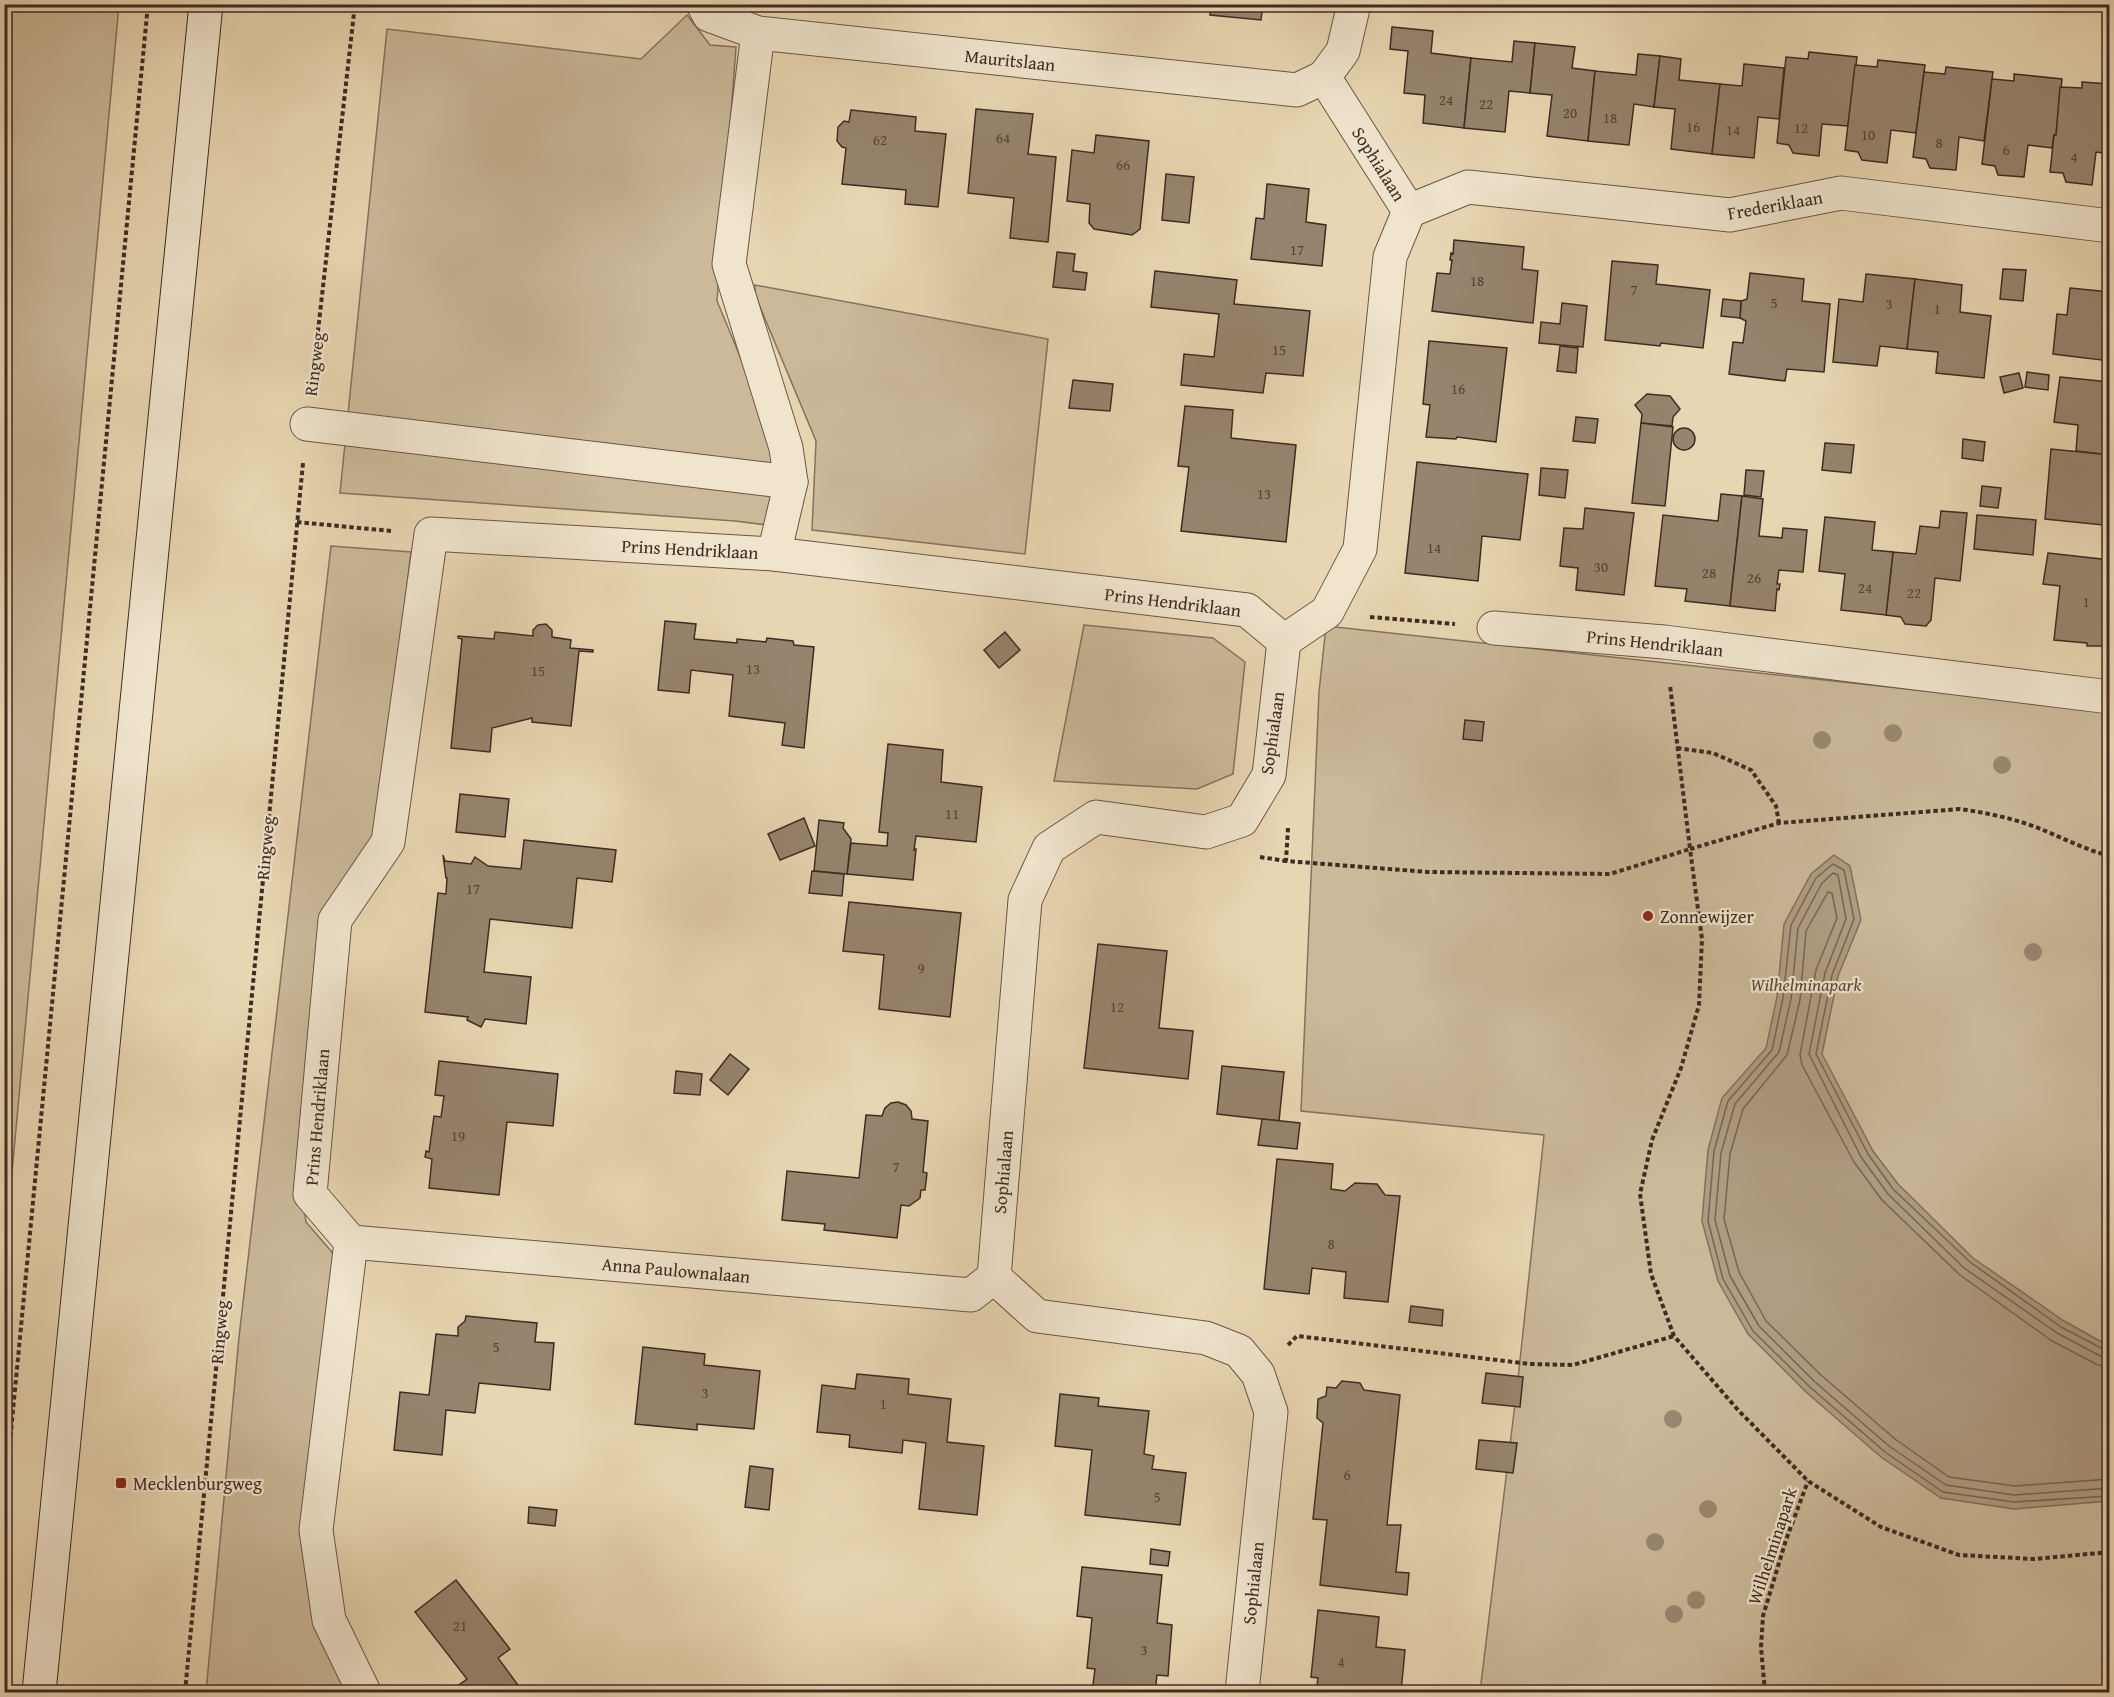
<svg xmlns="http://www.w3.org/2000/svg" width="2114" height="1697" viewBox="0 0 2114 1697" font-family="'Gentium Book Plus',serif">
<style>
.green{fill:#cbb99a;stroke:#85725f;stroke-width:1.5}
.water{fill:#af9c82;stroke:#826f5c;stroke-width:1.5}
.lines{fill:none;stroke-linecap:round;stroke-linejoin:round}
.shore{stroke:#776453;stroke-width:1.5}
.building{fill:#97846e;stroke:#3f2b24;stroke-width:1.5}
.street-casing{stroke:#695648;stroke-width:35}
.secondary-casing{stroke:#3f2b24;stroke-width:35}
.path{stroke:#3f2b24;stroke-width:4;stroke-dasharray:4.5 3;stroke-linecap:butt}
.street{stroke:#f0e4cd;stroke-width:33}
.secondary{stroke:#f0e4cd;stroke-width:33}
.tree{fill:#9a8771}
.poi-dot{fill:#8f2418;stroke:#f0e4cd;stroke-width:2}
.labels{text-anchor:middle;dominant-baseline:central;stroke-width:4.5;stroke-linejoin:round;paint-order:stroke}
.number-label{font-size:15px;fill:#554136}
.street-label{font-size:18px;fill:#3f2b24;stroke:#f0e4cd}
.poi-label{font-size:18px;fill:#3f2b24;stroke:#f0e4cd;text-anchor:start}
.park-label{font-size:18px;font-style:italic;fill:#5b473c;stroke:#f0e4cd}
</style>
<rect width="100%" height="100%" fill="#e8d6b2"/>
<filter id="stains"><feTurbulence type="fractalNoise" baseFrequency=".00333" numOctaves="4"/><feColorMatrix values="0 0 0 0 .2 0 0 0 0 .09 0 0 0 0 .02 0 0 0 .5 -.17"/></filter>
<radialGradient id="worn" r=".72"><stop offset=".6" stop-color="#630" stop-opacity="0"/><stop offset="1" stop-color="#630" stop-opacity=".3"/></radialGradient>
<!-- green -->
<g class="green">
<path d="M4,5H119L5,1249H4Z"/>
<path d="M687,15L710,45L736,47L717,301L778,448L775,526L735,521L340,493L387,29L641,59Z"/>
<path d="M755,285L1048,339L1025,554L812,530L816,441L755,295Z"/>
<path d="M331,546L411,552L379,823L326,919L301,1186L306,1222L337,1258L308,1518L350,1692H206L239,1337Z"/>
<path d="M1084,625L1213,638L1245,662L1233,774L1197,789L1054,781Z"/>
<path d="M1326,626L2109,711V1692H1480L1518,1379L1544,1135L1301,1111L1319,692Z"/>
</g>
<!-- water -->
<path class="water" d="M1834,855L1850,866L1861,920L1838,976L1822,1054L1873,1151L1898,1184L1973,1258L2064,1321L2109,1346V1501L2014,1509L1941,1498L1881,1457L1806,1392L1748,1334L1718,1281L1702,1221L1708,1150L1722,1098L1766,1048L1777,997L1784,924L1811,874Z"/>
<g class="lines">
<!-- shore -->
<g class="shore">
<path d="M2110,1350H2105L2061,1327L1970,1262L1893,1189L1868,1154L1816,1054L1832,975L1854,919L1844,870L1833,864L1816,878L1791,925L1783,998L1772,1050L1728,1101L1714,1151L1708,1221L1723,1279L1753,1331L1810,1387L1885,1452L1943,1492L2014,1502L2110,1496"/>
<path d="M2110,1358L2102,1357L2057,1333L1964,1268L1888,1194L1861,1157L1809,1054L1825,973L1846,919L1838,875L1833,873L1822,883L1798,928L1791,999L1779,1052L1735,1104L1721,1153L1715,1220L1730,1276L1759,1326L1815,1382L1889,1446L1946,1485L2014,1495L2110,1488"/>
<path d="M2110,1367L2098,1365L2052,1341L1960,1275L1882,1200L1854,1162L1802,1065L1800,1055L1816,970L1837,918L1832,893L1828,892L1806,931L1800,1000L1787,1055L1743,1109L1730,1154L1724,1219L1739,1272L1766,1321L1821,1375L1895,1439L1949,1477L2015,1486L2110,1479"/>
</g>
</g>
<!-- building -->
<g class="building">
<path d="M1105,4H1121L1120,7L1111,10H1104Z"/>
<path d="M1211,4H1263L1261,20L1210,15Z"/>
<path d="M1392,27L1433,31L1431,53L1471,58L1464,128L1423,123L1425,95L1404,93L1408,51L1390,49Z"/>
<path d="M1514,41L1535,43L1530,93L1509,91L1505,132L1464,128L1471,58L1512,62Z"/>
<path d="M1535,43L1575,47L1572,68L1595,71L1588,141L1547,136L1552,95L1530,93Z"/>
<path d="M1809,52L1857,57L1848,126L1822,124L1819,156L1793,153L1789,145L1777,143L1786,57L1808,59Z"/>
<path d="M1638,54L1660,56L1654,107L1634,104L1629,145L1588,141L1595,71L1636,75Z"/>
<path d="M1660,56L1681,59L1679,80L1720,84L1712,154L1671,149L1675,109L1654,107Z"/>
<path d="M1878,60L1925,65L1916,133L1891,130L1887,163L1862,160L1858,152L1845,150L1855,65L1877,67Z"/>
<path d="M1744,64L1784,68L1779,119L1758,117L1754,158L1712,154L1720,84L1742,86Z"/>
<path d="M1946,67L1993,72L1984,141L1959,137L1956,170L1930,168L1926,159L1913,157L1924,72L1945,74Z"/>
<path d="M2014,74L2062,79L2056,135H2054L2052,148L2028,145L2024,177L1998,175L1995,166L1982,164L1992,79L2014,81Z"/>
<path d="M2082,82L2110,84V154L2096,152L2092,185L2066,182L2063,173L2050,172L2054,135H2056L2060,87L2082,88Z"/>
<path d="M976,109L1033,114L1028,154L1056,157L1048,242L1010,238L1014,198L968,193Z"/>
<path d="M851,110L916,117L915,131L946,134L938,207L905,204L906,190L842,184L846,148L842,147L837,141L838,127L844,121L849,122Z"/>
<path d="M1096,135L1149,141L1140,229L1132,235L1094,229L1089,223L1090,204L1067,201L1072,150L1094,153Z"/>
<path d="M1166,174L1194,177L1189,223L1162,220Z"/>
<path d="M1267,184L1309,189L1306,222L1326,225L1322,266L1251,259L1256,218L1264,219Z"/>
<path d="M1454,240L1524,247L1522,269L1538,271L1533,323L1432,311L1437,273L1450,274L1452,260H1450L1451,253L1453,254Z"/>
<path d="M1057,252L1075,254L1073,271L1087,273L1085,290L1053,287Z"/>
<path d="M1612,261L1658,265L1656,284L1710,290L1703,348L1661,343L1660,346L1605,340Z"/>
<path d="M2003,269L2026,270L2023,301L2000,299Z"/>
<path d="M1155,271L1237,280L1234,304L1310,311L1303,376L1266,373L1263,393L1181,385L1184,354L1214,357L1219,314L1151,307Z"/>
<path d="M1750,273L1804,279L1802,301L1830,304L1824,372L1787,369L1785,381L1729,374L1733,342L1743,343L1746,321L1740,318L1741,301L1747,299Z"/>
<path d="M1866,274L1915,279L1907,349L1880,346L1877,366L1833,362L1839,299L1863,302Z"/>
<path d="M1915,279L1962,285L1960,312L1991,316L1984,378L1936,373L1938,352L1907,349Z"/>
<path d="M2070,288L2110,292V361L2053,354L2057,314L2067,315Z"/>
<path d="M1723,299L1741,301L1740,318L1721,316Z"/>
<path d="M1562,303L1587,306L1583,347L1539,343L1541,322L1560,324Z"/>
<path d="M1429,341L1507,348L1496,442L1457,437L1456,439L1426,437L1430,405L1423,404Z"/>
<path d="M1560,346L1578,348L1576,373L1557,371Z"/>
<path d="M2027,372L2049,375L2048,390L2025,387Z"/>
<path d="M2019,373L2023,388L2004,393L2000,377Z"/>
<path d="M2060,377L2110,382V455L2076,451L2078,425L2054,422Z"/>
<path d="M1073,380L1113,384L1110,411L1069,408Z"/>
<path d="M1647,394L1670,396L1680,409L1673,417L1672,426L1641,423L1642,414L1635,405Z"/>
<path d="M1185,406L1233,410L1231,438L1296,445L1286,542L1181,531L1189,467L1178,466Z"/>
<path d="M1576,417L1598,419L1595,443L1573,441Z"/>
<path d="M1641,423L1673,427L1665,506L1632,503Z"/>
<circle cx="1684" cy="439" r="11"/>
<path d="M1963,439L1985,442L1983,461L1962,458Z"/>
<path d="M1825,443L1854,445L1851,473L1822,470Z"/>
<path d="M2051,449L2110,455V501L2106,500L2103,525L2045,519Z"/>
<path d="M1417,462L1528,474L1520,540L1482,536L1478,581L1405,573Z"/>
<path d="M1541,468L1568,470L1565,498L1539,495Z"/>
<path d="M1746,470L1764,471L1761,497L1744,495Z"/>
<path d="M1982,486L2001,488L1998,508L1980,506Z"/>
<path d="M1721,494L1742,496L1730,606L1685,601L1687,589L1655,586L1663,515L1718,521Z"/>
<path d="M1742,496L1763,499L1759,536L1782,538L1783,528L1807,530L1803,572L1779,570L1777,584H1780L1779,590L1777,589L1775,611L1730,606Z"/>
<path d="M1585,508L1634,513L1624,595L1576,590L1578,568L1560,566L1564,528L1583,529Z"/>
<path d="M1941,511L1967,513L1960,581L1935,578L1931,620L1926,626L1905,624L1901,617L1886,615L1893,552L1916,554L1920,526L1939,528Z"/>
<path d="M1977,515L2036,520L2033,555L1974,549Z"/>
<path d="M1825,517L1875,522L1872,550L1893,552L1886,615L1841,610L1845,574L1819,571Z"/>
<path d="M2048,553L2110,560V646H2087V643L2054,640L2060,586L2043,584Z"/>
<path d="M665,621L696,624L694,639L737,643V639L766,642L767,638L793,641L794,645L814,647L804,748L782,745L785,723L729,716L733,675L691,670L689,693L658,690Z"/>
<path d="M546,624L552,630V637L571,640L570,648L593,650V652L579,651L571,726L532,722V718L492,728L490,752L451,748L462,639L458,638V636L494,639L495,632L533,636V630L538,625Z"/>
<path d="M1005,632L1020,650L999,668L984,650Z"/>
<path d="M1465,720L1484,722L1482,741L1463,739Z"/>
<path d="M888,744L943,750L941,782L982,787L976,842L916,836L914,850L916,849L913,880L847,874L851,843L887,846L888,833L879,832Z"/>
<path d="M460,794L509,799L505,837L456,832Z"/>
<path d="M804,818L815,846L780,860L768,834Z"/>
<path d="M819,820L844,823L843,828L851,839L847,874L814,871Z"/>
<path d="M524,840L616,850L612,882L577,878L572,928L490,919L484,972L531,977L526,1024L485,1019L481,1027L467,1020L468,1017L425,1012L438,893L446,894L447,878H446L443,855L445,861L471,864L475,857L488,866L521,869Z"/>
<path d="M812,871L844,874L842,896L809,893Z"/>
<path d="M849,902L961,913L950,1017L879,1009L884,955L843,951Z"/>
<path d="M1098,944L1167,951L1159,1028L1193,1031L1188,1079L1084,1068Z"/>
<path d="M730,1054L749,1069L728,1095L710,1080Z"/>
<path d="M439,1061L558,1074L553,1126L507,1122L499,1195L429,1188L432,1159L425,1157L426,1151L429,1152L434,1116L441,1117L444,1096L435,1095Z"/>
<path d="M1222,1066L1284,1072L1279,1121L1217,1114Z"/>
<path d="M676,1071L702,1074L700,1095L674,1093Z"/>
<path d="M898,1102L906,1105L911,1111L912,1119L928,1121L923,1172L927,1173L925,1190H921L920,1198L909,1206L901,1205L897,1238L824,1230L825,1224L782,1220L787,1171L859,1178L866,1115L882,1116L885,1108L891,1103Z"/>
<path d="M1262,1119L1300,1123L1297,1149L1258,1145Z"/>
<path d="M1277,1159L1333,1164L1331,1189L1345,1191L1355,1183L1377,1184L1385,1195L1400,1196L1388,1302L1344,1298L1346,1272L1312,1268L1309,1294L1264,1289Z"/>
<path d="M1411,1306L1443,1310L1442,1326L1409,1322Z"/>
<path d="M466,1316L537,1323L535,1342L554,1343L550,1390L479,1383L475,1413L446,1410L442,1455L394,1450L400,1392L429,1395L436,1334L458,1336V1327L465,1321Z"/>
<path d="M643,1347L705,1354L704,1365L760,1371L754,1429L697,1424V1430L635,1424Z"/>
<path d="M1486,1373L1523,1377L1520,1407L1482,1403Z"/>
<path d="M857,1374L909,1379L908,1394L951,1399L947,1442L984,1446L977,1515L919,1509L926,1443L903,1440L902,1453L874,1450L849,1447L850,1435L817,1432L822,1385L855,1389Z"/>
<path d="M1342,1381L1360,1383L1364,1390L1400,1395L1387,1525H1401L1396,1572L1409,1573L1407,1595L1320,1585L1327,1520L1313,1519L1323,1423L1317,1418L1318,1399L1326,1396L1327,1387L1336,1388Z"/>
<path d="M1060,1394L1099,1398L1098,1406L1149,1411L1144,1454L1154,1456L1152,1469L1186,1473L1180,1525L1085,1515L1092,1450L1055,1446Z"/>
<path d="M1479,1440L1517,1443L1513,1473L1476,1469Z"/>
<path d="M750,1466L773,1469L769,1510L745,1507Z"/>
<path d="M529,1507L557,1510L555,1526L528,1523Z"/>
<path d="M1151,1549L1170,1552L1168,1566L1150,1564Z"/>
<path d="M1082,1567L1162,1575L1157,1623L1172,1625L1168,1676L1157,1675L1155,1692H1092L1095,1669L1087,1668L1092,1618L1077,1616Z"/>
<path d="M456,1580L510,1649L498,1658L523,1692H449L467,1679L415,1612Z"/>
<path d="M1318,1610L1379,1617L1376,1647L1405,1650L1401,1692H1316L1318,1678L1311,1677Z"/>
<path d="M660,1687L712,1692H660Z"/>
</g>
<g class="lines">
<!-- street casing -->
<g class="street-casing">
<g id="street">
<path d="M703,4L709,15L758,33L1297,90L1324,77"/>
<path d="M758,33L729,264L786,448L791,482L774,554"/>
<path d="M1409,211L1468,187L1730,215L1841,193L2110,226"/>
<path d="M307,424L791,482"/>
<path d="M1494,628L1664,642L2110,697"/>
<path d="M351,1242L971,1295L994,1277"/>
<path d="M364,1692L329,1620L316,1530L351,1242L310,1194L335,920L388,842L431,534L774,554L1247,610L1284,641L1327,612L1360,549L1390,257L1409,211L1324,77L1343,51L1354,4"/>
<path d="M1242,1692L1271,1412L1258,1374L1239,1351L1206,1338L1037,1316L994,1277L1025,900L1049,848L1096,817L1206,832L1242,820L1269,775L1284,641"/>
</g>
</g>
<!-- secondary casing -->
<g class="secondary-casing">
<path id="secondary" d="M39,1692L206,4"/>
</g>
<!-- path -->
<g class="path">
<path d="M312,384L355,4"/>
<path d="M297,522L391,531"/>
<path d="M1370,617L1455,624"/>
<path d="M1677,748L1713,753L1751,770L1776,806L1779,823"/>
<path d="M1288,828L1286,861L1428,872L1610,874L1690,849L1670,685"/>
<path d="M2110,856C2086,850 2065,839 2043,830C2017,819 1988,813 1960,809L1779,823L1690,849L1702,939L1699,1005L1681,1068L1652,1140L1640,1194L1651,1274L1674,1336L1738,1410L1808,1481L1881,1527L1959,1555L2034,1559L2110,1552"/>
<path d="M1260,857L1286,861"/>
<path d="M1288,1345L1297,1336L1530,1364L1573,1365L1674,1336"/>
<path d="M4,1504L148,4"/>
<path d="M185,1692L303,463"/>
<path d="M1765,1692L1761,1647L1763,1616L1786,1540L1808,1481"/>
</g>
<!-- street -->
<use href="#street" class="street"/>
<!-- secondary -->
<use href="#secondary" class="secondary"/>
</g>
<!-- trees -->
<g class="tree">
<circle cx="1893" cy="733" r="9"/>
<circle cx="1822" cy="740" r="9"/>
<circle cx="2002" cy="765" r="9"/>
<circle cx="2033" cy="952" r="9"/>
<circle cx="1673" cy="1419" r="9"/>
<circle cx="1708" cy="1509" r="9"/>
<circle cx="1655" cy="1542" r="9"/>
<circle cx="1696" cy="1600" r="9"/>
<circle cx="1674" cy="1614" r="9"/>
</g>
<!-- markers -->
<g class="poi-dot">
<circle cx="1648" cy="916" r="6"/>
<rect x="115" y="1477" width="12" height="12" rx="3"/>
</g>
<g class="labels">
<!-- number labels -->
<g class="number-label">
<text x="1446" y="99">24</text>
<text x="1486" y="103">22</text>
<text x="1570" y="112">20</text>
<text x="1610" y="117">18</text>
<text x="1693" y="126">16</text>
<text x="1801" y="127">12</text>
<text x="1733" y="129">14</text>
<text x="1868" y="134">10</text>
<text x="1003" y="137">64</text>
<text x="880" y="139">62</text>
<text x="1939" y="142">8</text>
<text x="2006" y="149">6</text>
<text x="2074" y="156">4</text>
<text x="1123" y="164">66</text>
<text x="1297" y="249">17</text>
<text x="1477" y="280">18</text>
<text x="1634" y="289">7</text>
<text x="1774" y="302">5</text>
<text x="1889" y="303">3</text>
<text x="1937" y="308">1</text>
<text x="1279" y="349">15</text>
<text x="1458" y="388">16</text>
<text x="1264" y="493">13</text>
<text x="1434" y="547">14</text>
<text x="1601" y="566">30</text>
<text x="1709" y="572">28</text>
<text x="1754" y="577">26</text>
<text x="1865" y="587">24</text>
<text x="1914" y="592">22</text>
<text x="2086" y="601">1</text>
<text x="753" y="668">13</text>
<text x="538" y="670">15</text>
<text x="952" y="813">11</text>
<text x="473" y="888">17</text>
<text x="921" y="967">9</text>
<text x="1117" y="1006">12</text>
<text x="458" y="1135">19</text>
<text x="896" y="1166">7</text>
<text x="1331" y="1243">8</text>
<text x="496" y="1346">5</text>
<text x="705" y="1392">3</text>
<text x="883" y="1403">1</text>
<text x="1347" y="1474">6</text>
<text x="1157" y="1496">5</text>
<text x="460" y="1625">21</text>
<text x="1144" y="1649">3</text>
<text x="1341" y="1661">4</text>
</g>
<!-- street labels -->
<g class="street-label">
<text transform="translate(1010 60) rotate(6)">Mauritslaan</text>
<text transform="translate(1379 164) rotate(58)">Sophialaan</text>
<text transform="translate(1775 205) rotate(-10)">Frederiklaan</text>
<text transform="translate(314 364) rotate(-83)">Ringweg</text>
<text transform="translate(690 549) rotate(3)">Prins Hendriklaan</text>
<text transform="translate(1173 602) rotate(7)">Prins Hendriklaan</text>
<text transform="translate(1655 643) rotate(6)">Prins Hendriklaan</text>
<text transform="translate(1272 733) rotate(-82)">Sophialaan</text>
<text transform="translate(265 848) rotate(-85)">Ringweg</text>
<text transform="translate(317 1117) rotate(-85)">Prins Hendriklaan</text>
<text transform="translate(1003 1172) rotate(-85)">Sophialaan</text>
<text transform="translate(676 1270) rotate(5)">Anna Paulownalaan</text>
<text transform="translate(219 1332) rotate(-85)">Ringweg</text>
<text transform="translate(1772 1546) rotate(-72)">Wilhelminapark</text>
<text transform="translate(1253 1583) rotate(-84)">Sophialaan</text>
</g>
<!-- poi labels -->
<g class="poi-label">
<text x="1660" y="916">Zonnewijzer</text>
<text x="133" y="1483">Mecklenburgweg</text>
</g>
<!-- park labels -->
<g class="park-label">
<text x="1806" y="984">Wilhelminapark</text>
</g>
</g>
<!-- margin -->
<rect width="2114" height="1697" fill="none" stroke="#e8d6b2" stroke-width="24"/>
<rect x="6" y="6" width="2102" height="1685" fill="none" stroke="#3f2b24" stroke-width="3"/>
<rect x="12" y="12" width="2090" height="1673" fill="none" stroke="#3f2b24" stroke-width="1.5"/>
<rect width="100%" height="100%" filter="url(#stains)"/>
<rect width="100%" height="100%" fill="url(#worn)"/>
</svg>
